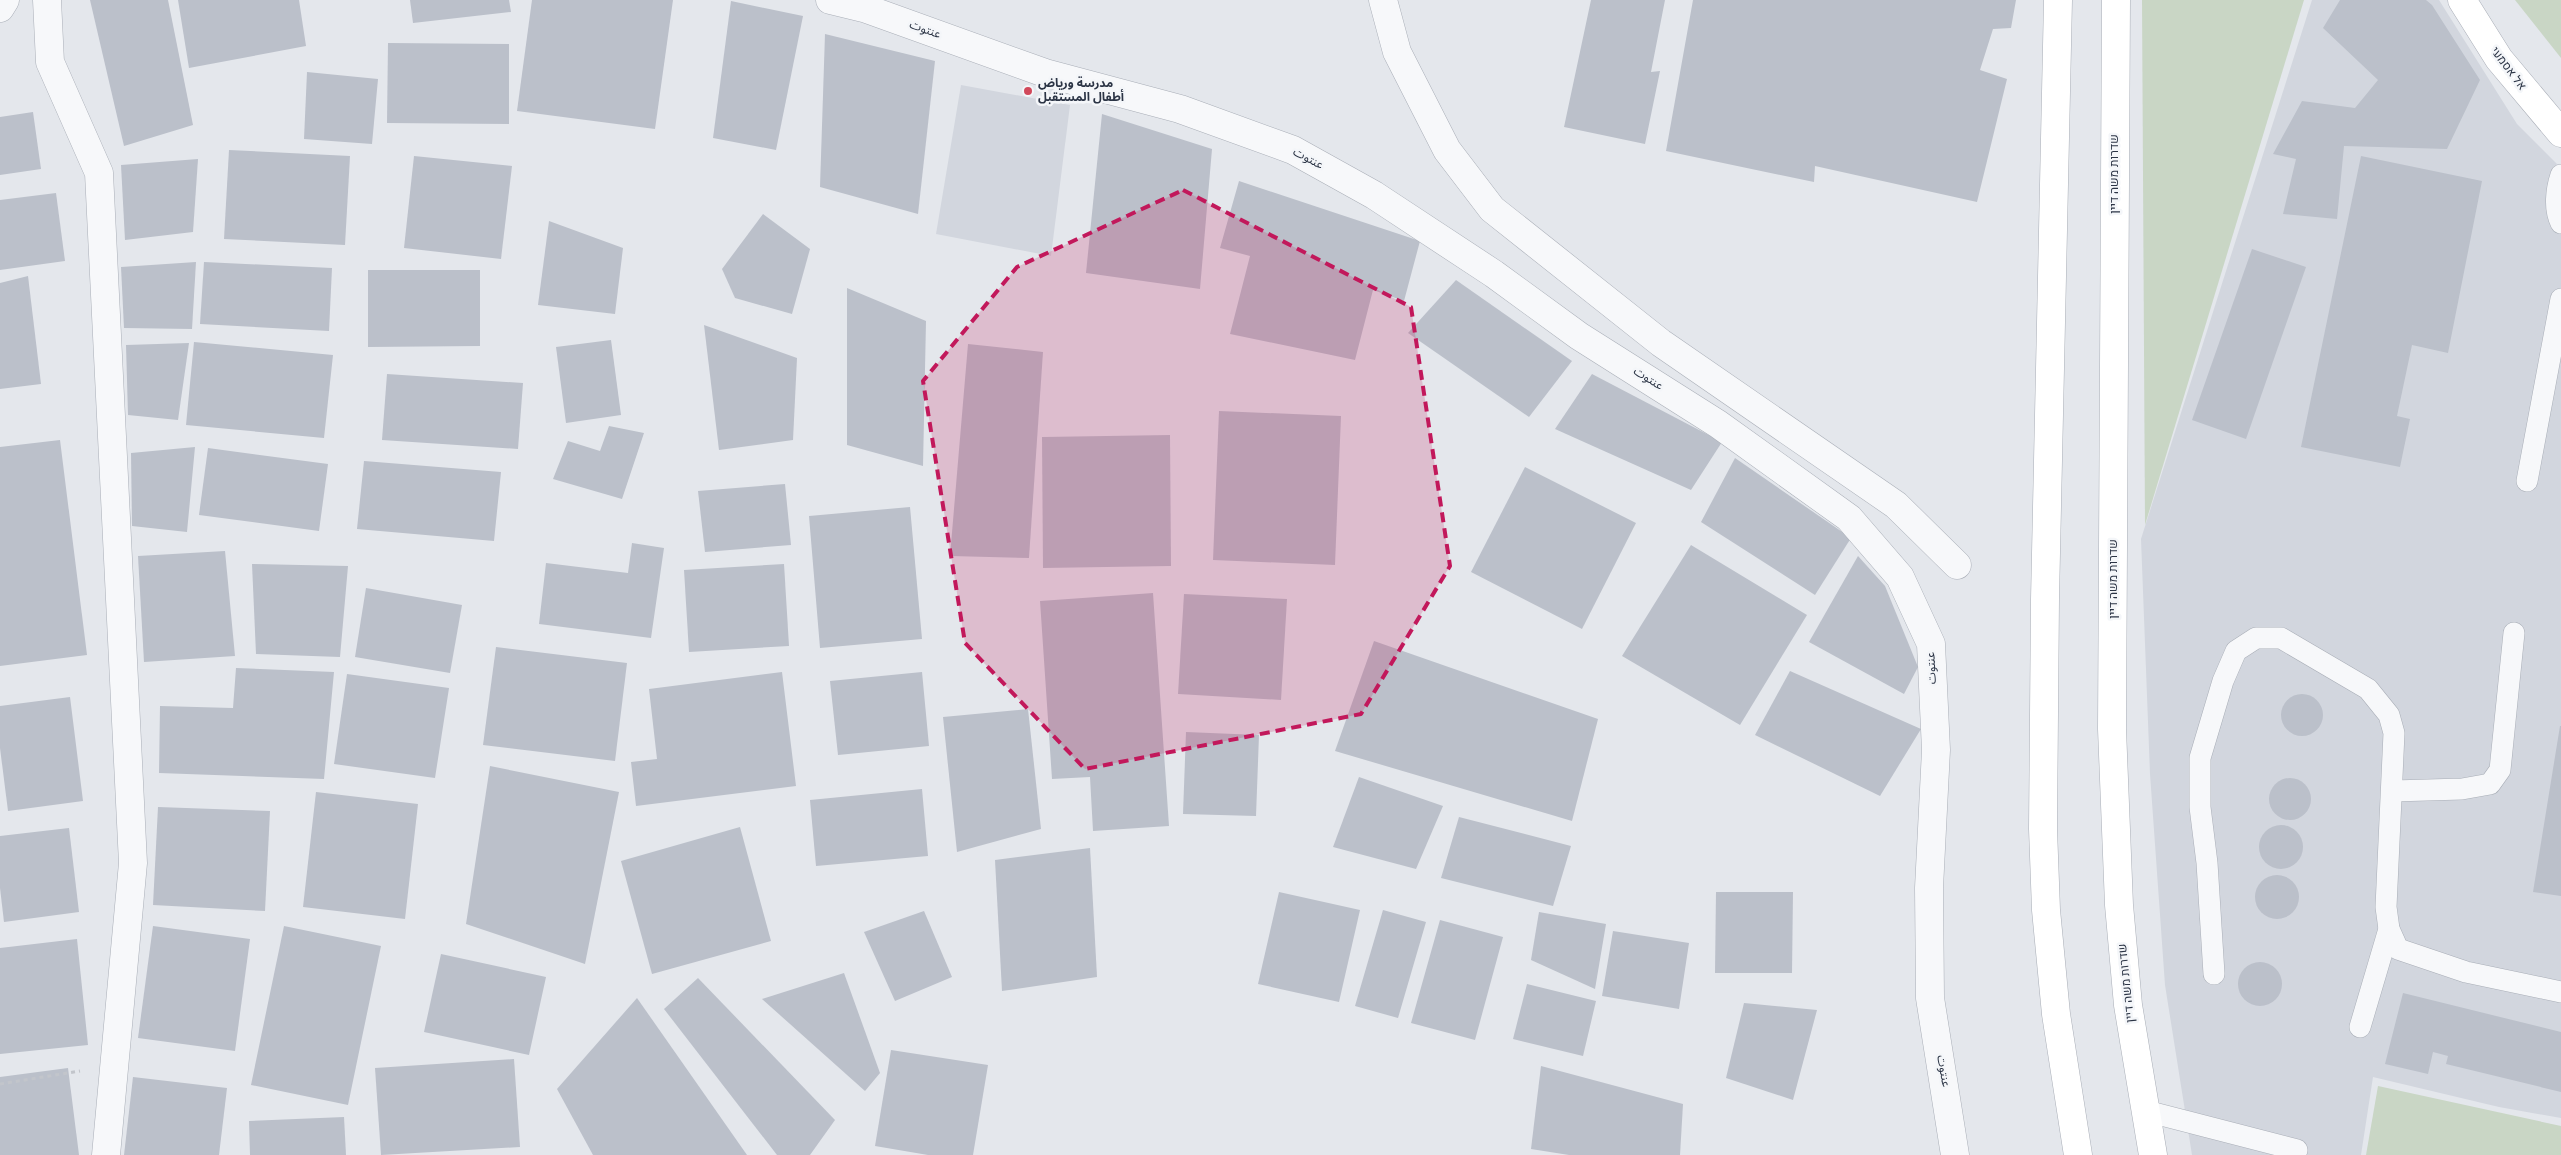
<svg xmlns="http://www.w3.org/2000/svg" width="2561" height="1155" viewBox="0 0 2561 1155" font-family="Overpass,'Noto Sans Arabic',Heebo,sans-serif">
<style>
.built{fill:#d2d6de}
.green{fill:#c9d6c5}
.building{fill:#bbc0ca}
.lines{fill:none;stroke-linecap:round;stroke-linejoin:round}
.lane-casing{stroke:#a9aeb7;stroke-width:22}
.street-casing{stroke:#a9aeb7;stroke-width:29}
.secondary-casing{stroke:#a9aeb7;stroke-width:29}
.path{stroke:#c2c5cb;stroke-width:3;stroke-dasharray:4 4;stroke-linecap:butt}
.lane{stroke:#f7f8fa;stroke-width:21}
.street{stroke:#f7f8fa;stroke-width:28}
.secondary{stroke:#fff;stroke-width:28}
.marked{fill:#c2185b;fill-opacity:0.2;stroke:#c2185b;stroke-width:4;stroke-dasharray:10 6;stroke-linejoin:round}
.poi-dot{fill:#d1495b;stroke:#f4f6f9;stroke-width:2}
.labels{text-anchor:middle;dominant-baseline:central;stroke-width:5;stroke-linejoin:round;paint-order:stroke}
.street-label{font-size:12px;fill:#2b3445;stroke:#f4f6f9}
.poi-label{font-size:12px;font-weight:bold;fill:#2b3445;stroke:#f4f6f9;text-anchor:start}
</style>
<rect width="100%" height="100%" fill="#e4e7ec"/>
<!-- built -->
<g class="built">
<path d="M2312,0H2439L2517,124L2561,168V1118L2499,1107L2373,1077L2361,1155H2192L2165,985L2150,774L2141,539Z"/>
<path d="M961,85L1070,105L1051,256L936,234Z"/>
</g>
<!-- green -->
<g class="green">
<path d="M2142,0H2304L2145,525Z"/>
<path d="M2515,0H2561V58Z"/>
<path d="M2378,1086L2561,1126V1155H2366Z"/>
</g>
<!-- building -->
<g class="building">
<path d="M90,0H168L193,125L124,146Z"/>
<path d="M178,0H299L306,46L189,68Z"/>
<path d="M410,0H509L511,12L413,23Z"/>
<path d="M532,0H673L655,129L517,111Z"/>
<path d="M1591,0H1665L1651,72L1660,71L1645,144L1564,127Z"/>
<path d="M1693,0H2016L2011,28L1993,29L1980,70L2007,79L1977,202L1815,166L1814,182L1666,151Z"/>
<path d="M2340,0H2426L2432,5L2480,80L2447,149L2344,146L2337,219L2283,214L2296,159L2273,154L2302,101L2355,108L2378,80L2323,28Z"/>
<path d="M731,1L803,16L776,150L713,138Z"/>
<path d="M825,34L935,61L918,214L820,187Z"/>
<path d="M388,43L509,44V124L387,123Z"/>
<path d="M307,72L378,79L372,144L304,139Z"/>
<path d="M33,112L41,169L0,175V117Z"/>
<path d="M1102,114L1212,149L1200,289L1086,273Z"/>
<path d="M229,150L350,156L345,245L224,239Z"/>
<path d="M414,156L512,166L501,259L404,248Z"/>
<path d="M2361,156L2482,181L2448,353L2412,345L2397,416L2410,419L2400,467L2301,447Z"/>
<path d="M198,159L193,232L125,240L121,165Z"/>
<path d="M1239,181L1420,241L1404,301L1373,290L1355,360L1230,334L1250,256L1220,248Z"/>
<path d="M56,193L65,261L0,270V200Z"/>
<path d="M763,214L810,249L792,314L735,298L722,269Z"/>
<path d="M549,221L623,248L615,314L538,305Z"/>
<path d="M2252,249L2306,267L2246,439L2192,420Z"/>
<path d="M196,262L192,329L124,328L121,267Z"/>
<path d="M204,262L332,268L329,331L200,324Z"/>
<path d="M368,270H480V346L368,347Z"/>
<path d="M28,276L41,384L0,389V283Z"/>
<path d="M1456,280L1572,361L1529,417L1408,333Z"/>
<path d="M847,288L926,321L923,466L847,445Z"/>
<path d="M704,325L797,358L793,440L719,450Z"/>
<path d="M611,340L621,415L566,423L556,347Z"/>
<path d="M194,342L333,355L324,438L186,425Z"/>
<path d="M189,343L178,420L128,415L126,345Z"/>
<path d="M968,344L1043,352L1029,558L950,556Z"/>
<path d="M387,374L523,383L518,449L382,440Z"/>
<path d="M1592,374L1722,442L1691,490L1555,429Z"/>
<path d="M1219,411L1341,416L1335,565L1213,560Z"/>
<path d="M609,426L644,433L622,499L553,479L568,441L600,451Z"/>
<path d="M1170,435L1171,566L1043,568L1042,437Z"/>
<path d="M60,440L87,655L0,666V447Z"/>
<path d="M195,447L187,532L132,526L131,453Z"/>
<path d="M208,448L328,464L319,531L199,515Z"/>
<path d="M1735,458L1851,538L1815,595L1701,522Z"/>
<path d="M364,461L501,472L494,541L357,529Z"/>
<path d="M1525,467L1636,523L1582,629L1471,572Z"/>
<path d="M785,484L791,545L705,552L698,491Z"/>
<path d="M910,507L922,639L820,648L809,516Z"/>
<path d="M632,543L664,548L651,638L539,624L546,563L628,573Z"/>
<path d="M1691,545L1807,615L1740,725L1622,656Z"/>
<path d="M225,551L235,656L144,662L138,556Z"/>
<path d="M1858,556L1885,586L1918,667L1904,694L1809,642Z"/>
<path d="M252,564L348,566L340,657L256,654Z"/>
<path d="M784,564L789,646L689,652L684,570Z"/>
<path d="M366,588L462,605L450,673L355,657Z"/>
<path d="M1153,593L1169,826L1093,831L1090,777L1052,779L1040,601Z"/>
<path d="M1184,594L1287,599L1281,700L1178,694Z"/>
<path d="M1374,641L1598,719L1572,821L1335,751Z"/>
<path d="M496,647L627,663L615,761L483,745Z"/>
<path d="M236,668L334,672L324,779L159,773L160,706L233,708Z"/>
<path d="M1790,671L1921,729L1880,796L1755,735Z"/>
<path d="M782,672L796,786L636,806L631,762L657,759L649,689Z"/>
<path d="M922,672L929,746L838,755L830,681Z"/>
<path d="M347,674L449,688L435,778L334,764Z"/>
<circle cx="2302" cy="715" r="21"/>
<path d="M70,697L83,801L8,811L0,748V706Z"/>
<path d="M1028,709L1041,829L957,852L943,717Z"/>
<path d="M2560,726H2561V896L2533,892Z"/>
<path d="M1186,732L1259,735L1256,816L1183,814Z"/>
<path d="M490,766L619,792L585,964L466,924Z"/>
<path d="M1359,777L1443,806L1416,869L1333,847Z"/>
<circle cx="2290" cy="799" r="21"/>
<path d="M922,789L928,856L816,866L810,800Z"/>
<path d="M316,792L418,804L405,919L303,907Z"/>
<path d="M158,807L270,811L265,911L153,905Z"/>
<path d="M1459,817L1571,846L1553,906L1441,878Z"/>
<circle cx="2281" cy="847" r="22"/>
<path d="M740,827L771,941L652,974L621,861Z"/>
<path d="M69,828L79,912L4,922L0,888V836Z"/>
<path d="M1090,848L1097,977L1002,991L995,860Z"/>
<circle cx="2277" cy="897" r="22"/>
<path d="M1279,892L1360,910L1339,1002L1258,984Z"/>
<path d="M1716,892H1793L1792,973H1715Z"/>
<path d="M1383,910L1426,922L1398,1018L1355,1006Z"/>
<path d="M924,911L952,977L895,1001L864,932Z"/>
<path d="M1539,912L1606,924L1595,989L1531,960Z"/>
<path d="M1440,920L1503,937L1475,1040L1411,1023Z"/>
<path d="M153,926L250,939L235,1051L138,1038Z"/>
<path d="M284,926L381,946L348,1105L251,1085Z"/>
<path d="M1613,931L1689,943L1679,1009L1602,996Z"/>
<path d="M77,939L88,1045L0,1054V948Z"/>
<path d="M441,954L546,977L529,1055L424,1032Z"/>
<circle cx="2260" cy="984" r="22"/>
<path d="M844,973L880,1073L865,1091L762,999Z"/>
<path d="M698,978L835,1120L810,1155H777L664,1009Z"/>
<path d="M1527,984L1596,1001L1583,1056L1513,1039Z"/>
<path d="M2403,993L2561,1032V1092L2446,1064L2448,1056L2433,1052L2428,1074L2385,1064Z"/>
<path d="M637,998L747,1155H593L557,1089Z"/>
<path d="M1744,1003L1817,1010L1793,1100L1726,1078Z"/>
<path d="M891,1050L988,1065L973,1155H928L875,1146Z"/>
<path d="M514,1059L520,1147L381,1155L375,1068Z"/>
<path d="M1541,1066L1683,1104L1680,1155H1569L1531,1149Z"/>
<path d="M68,1068L79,1155H0V1077Z"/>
<path d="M133,1077L227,1088L219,1155H124Z"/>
<path d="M344,1117L346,1155H250L249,1121Z"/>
</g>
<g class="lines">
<!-- lane casing -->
<g class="lane-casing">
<g id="lane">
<path d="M2561,175C2556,190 2554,209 2561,223"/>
<path d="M2527,481L2561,299"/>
<path d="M2393,791L2462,789L2490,784L2500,770L2514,633"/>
<path d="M2214,974L2207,863L2200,807V758L2223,681L2236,651L2256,638H2281L2368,689L2389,715L2394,733L2386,907L2389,929L2398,949L2466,972L2561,992"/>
<path d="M2360,1027L2389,929"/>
<path d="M2146,1111L2297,1150"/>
</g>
</g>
<!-- street casing -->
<g class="street-casing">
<g id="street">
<path d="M47,0L50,62L99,173L133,863L106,1155"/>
<path d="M830,0L867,9L1045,73L1180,109L1293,150L1374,195L1494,274L1579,336L1718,424L1849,518L1900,577L1931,644L1936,750L1929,888L1930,998L1955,1155"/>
<path d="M1383,0L1397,52L1447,150L1492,209L1661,343L1896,505L1957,565"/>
<path d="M0,8L5,0"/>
</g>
</g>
<!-- secondary casing -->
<g class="secondary-casing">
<g id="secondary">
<path d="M2058,0L2045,599L2043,829L2046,910L2056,1014L2078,1155"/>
<path d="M2116,0L2112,729L2119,905L2128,1005L2153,1155"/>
<path d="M2462,0L2499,59L2561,133"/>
</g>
</g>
<!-- path -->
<path class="path" d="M0,1084L80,1071"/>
<!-- lane -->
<use href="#lane" class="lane"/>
<!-- street -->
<use href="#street" class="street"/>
<!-- secondary -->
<use href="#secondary" class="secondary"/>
</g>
<!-- marked area -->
<path class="marked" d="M1183,190L1411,307L1450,566L1361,714L1085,769L965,643L923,381L1017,267Z"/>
<!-- markers -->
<circle class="poi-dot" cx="1028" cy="91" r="5"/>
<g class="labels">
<!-- street labels -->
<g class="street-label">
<text transform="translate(925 30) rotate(20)">عنتوت</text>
<text transform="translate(2508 69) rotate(53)">אל אסמעי</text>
<text transform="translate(1308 159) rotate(28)">عنتوت</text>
<text transform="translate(2115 174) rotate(-90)">שדרות משה דיין</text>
<text transform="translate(1648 379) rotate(32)">عنتوت</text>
<text transform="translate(2114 579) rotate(-90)">שדרות משה דיין</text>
<text transform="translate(1932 668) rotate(-93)">عنتوت</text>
<text transform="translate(2127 983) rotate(-96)">שדרות משה דיין</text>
<text transform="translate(1943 1071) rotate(80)">عنتوت</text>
</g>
<!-- poi labels -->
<g class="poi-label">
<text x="1038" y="84">مدرسة ورياض<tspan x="1038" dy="14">أطفال المستقبل</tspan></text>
</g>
</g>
</svg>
